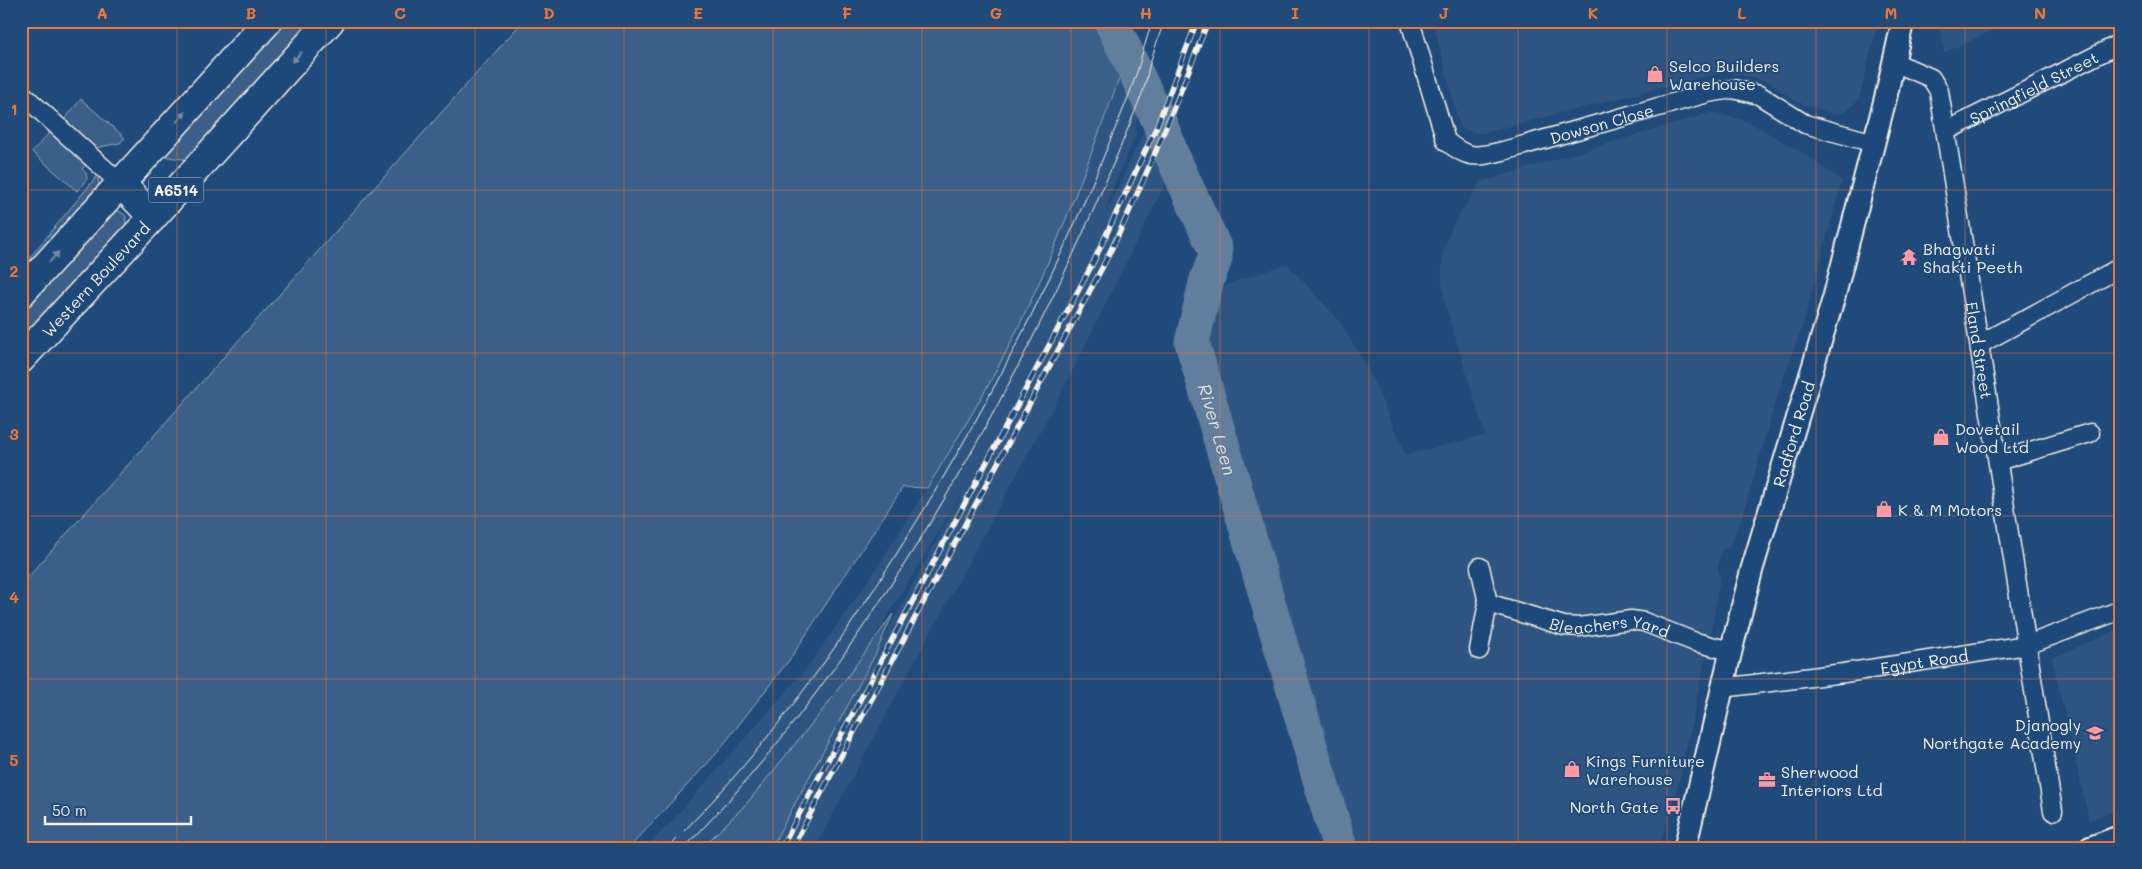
<svg xmlns="http://www.w3.org/2000/svg" width="2142" height="869" viewBox="0 0 2142 869" font-family="Mali,sans-serif">
<style>
.built{fill:#2d5581}
.green{fill:#3a5f88;stroke:#97a8b8}
.lines{fill:none;stroke-linecap:round;stroke-linejoin:round}
.river{stroke:#627e9d;stroke-width:35}
.minor-casing{stroke:#f4f1e8;stroke-width:21}
.tertiary-casing{stroke:#f4f1e8;stroke-width:25}
.trunk-casing{stroke:#f4f1e8;stroke-width:31}
.minor{stroke:#1f4a7a;stroke-width:18}
.tertiary{stroke:#1f4a7a;stroke-width:21}
.trunk{stroke:#1f4a7a;stroke-width:28}
.tram{stroke:#f4f1e8;stroke-width:1}
.rail-casing{stroke:#f4f1e8;stroke-width:5.5}
.rail{stroke:#1f4a7a;stroke-width:4;stroke-dasharray:11;stroke-linecap:butt}
.oneway{fill:#748da6}
.grid{fill:none;stroke:#ea7738;stroke-width:1;stroke-opacity:0.55}
.labels{text-anchor:middle;dominant-baseline:central;stroke-width:4;stroke-linejoin:round;paint-order:stroke}
.shield{fill:#1f4a7a;stroke:#b4bfc7;stroke-width:1}
.shield-label{font-size:15px;font-weight:bold;fill:#f4f1e8}
.poi-label{font-size:16px;fill:#f4f1e8;stroke:#1f4a7a;text-anchor:start}
.street-label{font-size:16px;fill:#f4f1e8;stroke:#1f4a7a}
.water-label{font-size:18px;font-style:italic;fill:#dee0dd;stroke:#1f4a7a}
.neatline{fill:none;stroke:#ea7738;stroke-width:2}
.grid-label{font-size:16px;text-anchor:middle;font-weight:bold;fill:#ea7738}
</style>
<rect width="100%" height="100%" fill="#1f4a7a"/>
<filter id="ink" filterUnits="userSpaceOnUse"><feTurbulence type="fractalNoise" baseFrequency=".02" numOctaves="2"/><feDisplacementMap in="SourceGraphic" scale="10" xChannelSelector="R" yChannelSelector="G"/><feConvolveMatrix kernelMatrix="1 2 1 2 8 2 1 2 1" color-interpolation-filters="sRGB"/></filter>
<g filter="url(#ink)">
<!-- built -->
<g class="built">
<path d="M1433,21H1878L1859,100L1846,111L1834,115L1795,101L1769,82L1725,71L1480,134L1460,128Z"/>
<path d="M1939,21H2013L1944,53Z"/>
<path d="M1127,62L1137,72L1144,87L1146,101L1136,121V134L1111,193L1106,212L1151,116L1173,168L1065,386L909,672L815,848H771L968,482L927,552L866,650L826,706L748,802L702,848H645L670,823L806,669L872,575L962,432L1027,311L1071,208Z"/>
<path d="M1713,112L1749,122L1805,154L1842,181L1804,322L1778,393L1744,511L1730,547L1722,550L1718,566L1720,579L1712,627L1680,778L1659,848H1355L1204,326L1213,293L1236,281L1287,264L1338,319L1366,365L1406,455L1485,435L1446,307L1442,283V257L1445,244L1454,223L1480,182Z"/>
<path d="M2121,628V809L2089,820L2052,658Z"/>
</g>
<!-- green -->
<g class="green">
<path d="M282,21H314L189,160L162,156Z"/>
<path d="M523,21H1103L1121,58L1123,69C1092,150 1064,231 1027,309C999,370 962,432 927,488L903,487L790,659L716,754L629,848H27L21,841V585Z"/>
<path d="M81,99L125,138L120,143L95,148L64,120Z"/>
<path d="M51,131L87,163L82,169L86,173L87,179L77,191L32,152Z"/>
<path d="M98,175L99,189L36,262L30,257Z"/>
<path d="M113,211H119L126,216L125,229L21,342V308L107,213Z"/>
<path d="M893,614L875,655L771,848H702L748,802L826,706Z"/>
</g>
<g class="lines">
<!-- river -->
<path class="river" id="s1" d="M1111,21L1159,121L1171,153L1215,249V259L1207,279L1192,342L1340,848"/>
<!-- minor casing -->
<g class="minor-casing">
<g id="minor">
<path id="s2" d="M1410,21L1446,141C1469,160 1476,157 1503,151L1708,93L1733,89L1759,95L1805,124L1874,143"/>
<path id="s3" d="M1894,62L1931,78L1939,91L2053,811"/>
<path d="M21,93L121,184"/>
<path id="s4" d="M1946,131L2121,43"/>
<path d="M1980,344L2121,267"/>
<path d="M1998,461L2090,433"/>
<path id="s5" d="M1488,603L1564,626L1578,627L1631,620L1644,622L1695,642L1731,651"/>
<path d="M1479,650L1488,603L1480,567"/>
<path id="s6" d="M1722,688L1844,673L2027,645L2121,610"/>
</g>
</g>
<!-- tertiary casing -->
<g class="tertiary-casing">
<g id="tertiary">
<path id="s7" d="M1685,848L1731,651L1752,569L1834,297L1886,96L1903,21"/>
<path d="M2089,848L2121,836"/>
</g>
</g>
<!-- trunk casing -->
<g class="trunk-casing">
<g id="trunk">
<path d="M121,184L153,217"/>
<path d="M21,293L268,21"/>
<path id="s8" d="M21,359L153,217L330,21"/>
</g>
</g>
<!-- minor -->
<use href="#minor" class="minor"/>
<!-- tertiary -->
<use href="#tertiary" class="tertiary"/>
<!-- trunk -->
<use href="#trunk" class="trunk"/>
<!-- tram -->
<g class="tram">
<path d="M667,848C758,759 832,657 899,550C982,418 1054,280 1112,136C1121,115 1130,94 1137,72C1142,55 1146,38 1153,21"/>
<path d="M684,848C775,756 850,651 919,541C1007,398 1082,247 1143,91C1146,83 1147,75 1149,67C1153,52 1159,37 1164,21"/>
</g>
<!-- rail casing -->
<g class="rail-casing">
<g id="rail">
<path d="M781,848L1093,263L1156,128L1197,21"/>
<path d="M792,848L1102,268C1143,187 1176,105 1208,21"/>
</g>
</g>
<!-- rail -->
<use href="#rail" class="rail"/>
</g>
<!-- one-way arrows -->
<defs><path id="oneway-solid" d="M-6-.8H1V-3.2L6.5 0L1 3.2V.8H-6Z" transform="scale(1.25)"/></defs>
<g class="oneway">
<use href="#oneway-solid" transform="translate(297 57) rotate(132)"/>
<use href="#oneway-solid" transform="translate(181 117) rotate(-48)"/>
<use href="#oneway-solid" transform="translate(54 257) rotate(-48)"/>
</g>
</g>
<!-- grid -->
<path class="grid" d="M177,21V848M326,21V848M475,21V848M624,21V848M773,21V848M922,21V848M1071,21V848M1220,21V848M1369,21V848M1518,21V848M1667,21V848M1816,21V848M1965,21V848M21,190H2121M21,353H2121M21,516H2121M21,679H2121"/>
<!-- icons -->
<defs>
<g id="shop-bare" transform="scale(1.35)"><path d="M-5-2.5h2.3a2.7 3.5 0 0 1 5.4 0H5L5.5 6h-11ZM-1.5-2.5h3a1.5 2.3 0 0 0-3 0Z" fill="#ff9aa2" stroke="#1f4a7a" stroke-width="2.5" paint-order="stroke"/></g>
<g id="temple-bare" transform="scale(1.35)"><path d="M0-6L5-2H3V0L6.5 2.5H4V6H1.5V3h-3V6H-4V2.5H-6.5L-3 0V-2H-5Z" fill="#ff9aa2" stroke="#1f4a7a" stroke-width="2.5" paint-order="stroke"/></g>
<g id="school-bare" transform="scale(1.35)"><path d="M0-5L7-2L0 1L-7-2ZM-4 1L0 2.5L4 1V4Q0 6-4 4Z" fill="#ff9aa2" stroke="#1f4a7a" stroke-width="2.5" paint-order="stroke"/></g>
<g id="office-bare" transform="scale(1.35)"><path d="M-6-3h4V-5.5h4V-3h4V5H-6ZM-1-4.5V-3h2v-1.5ZM-6 0V1H6V0Z" fill="#ff9aa2" stroke="#1f4a7a" stroke-width="2.5" paint-order="stroke"/></g>
<g id="bus-bare" transform="scale(1.35)"><path d="M-5-6H5V4H4V6H2V4H-2V6H-4V4H-5ZM-3.5-4V0h7V-4ZM-3.5 1.2v1.5H-2V1.2ZM2 1.2v1.5H3.5V1.2Z" fill="#ff9aa2" stroke="#1f4a7a" stroke-width="2.5" paint-order="stroke"/></g>
</defs>
<g fill-rule="evenodd">
<use href="#shop-bare" x="1655" y="74"/>
<use href="#temple-bare" x="1909" y="257"/>
<use href="#shop-bare" x="1941" y="437"/>
<use href="#shop-bare" x="1884" y="509"/>
<use href="#school-bare" x="2095" y="733"/>
<use href="#shop-bare" x="1572" y="769"/>
<use href="#office-bare" x="1767" y="780"/>
<use href="#bus-bare" x="1673" y="806"/>
</g>
<g class="labels">
<!-- shield labels -->
<rect class="shield" x="148.5" y="177.5" width="55" height="25" rx="4"/>
<g class="shield-label">
<text x="176" y="190">A6514</text>
</g>
<!-- poi labels -->
<g class="poi-label">
<text x="1669" y="65">Selco Builders<tspan x="1669" dy="18">Warehouse</tspan></text>
<text x="1923" y="248">Bhagwati<tspan x="1923" dy="18">Shakti Peeth</tspan></text>
<text x="1955" y="428">Dovetail<tspan x="1955" dy="18">Wood Ltd</tspan></text>
<text x="1898" y="509">K &amp; M Motors</text>
<text x="2081" y="724" text-anchor="end">Djanogly<tspan x="2081" dy="18">Northgate Academy</tspan></text>
<text x="1586" y="760">Kings Furniture<tspan x="1586" dy="18">Warehouse</tspan></text>
<text x="1781" y="771">Sherwood<tspan x="1781" dy="18">Interiors Ltd</tspan></text>
<text x="1659" y="806" text-anchor="end">North Gate</text>
</g>
<!-- street labels -->
<g class="street-label">
<text stroke="none"><textPath href="#s4" startOffset="98">Springfield Street</textPath></text>
<text stroke="none"><textPath href="#s2" startOffset="289">Dowson Close</textPath></text>
<text stroke="none"><textPath href="#s8" startOffset="109">Western Boulevard</textPath></text>
<text stroke="none"><textPath href="#s3" startOffset="318">Eland Street</textPath></text>
<text stroke="none"><textPath href="#s7" startOffset="428">Radford Road</textPath></text>
<text stroke="none"><textPath href="#s5" startOffset="126">Bleachers Yard</textPath></text>
<text stroke="none"><textPath href="#s6" startOffset="204">Egypt Road</textPath></text>
</g>
<!-- water labels -->
<g class="water-label">
<text stroke="none"><textPath href="#s1" startOffset="438">River Leen</textPath></text>
</g>
</g>
<!-- margin -->
<rect width="2142" height="869" fill="none" stroke="#1f4a7a" stroke-width="55"/>
<!-- scale -->
<path d="M45 816v8h146v-8" fill="none" stroke="#f4f1e8" stroke-width="2.5"/>
<text x="52" y="816" font-size="15" fill="#f4f1e8" stroke="#1f4a7a" stroke-width="4" paint-order="stroke">50 m</text>
<rect x="28" y="28" width="2086" height="814" class="neatline"/>
<g class="grid-label">
<text x="102" y="19">A</text>
<text x="251" y="19">B</text>
<text x="400" y="19">C</text>
<text x="549" y="19">D</text>
<text x="698" y="19">E</text>
<text x="847" y="19">F</text>
<text x="996" y="19">G</text>
<text x="1146" y="19">H</text>
<text x="1295" y="19">I</text>
<text x="1444" y="19">J</text>
<text x="1593" y="19">K</text>
<text x="1742" y="19">L</text>
<text x="1891" y="19">M</text>
<text x="2040" y="19">N</text>
<text x="14" y="115">1</text>
<text x="14" y="277">2</text>
<text x="14" y="440">3</text>
<text x="14" y="603">4</text>
<text x="14" y="766">5</text>
</g>
</svg>
